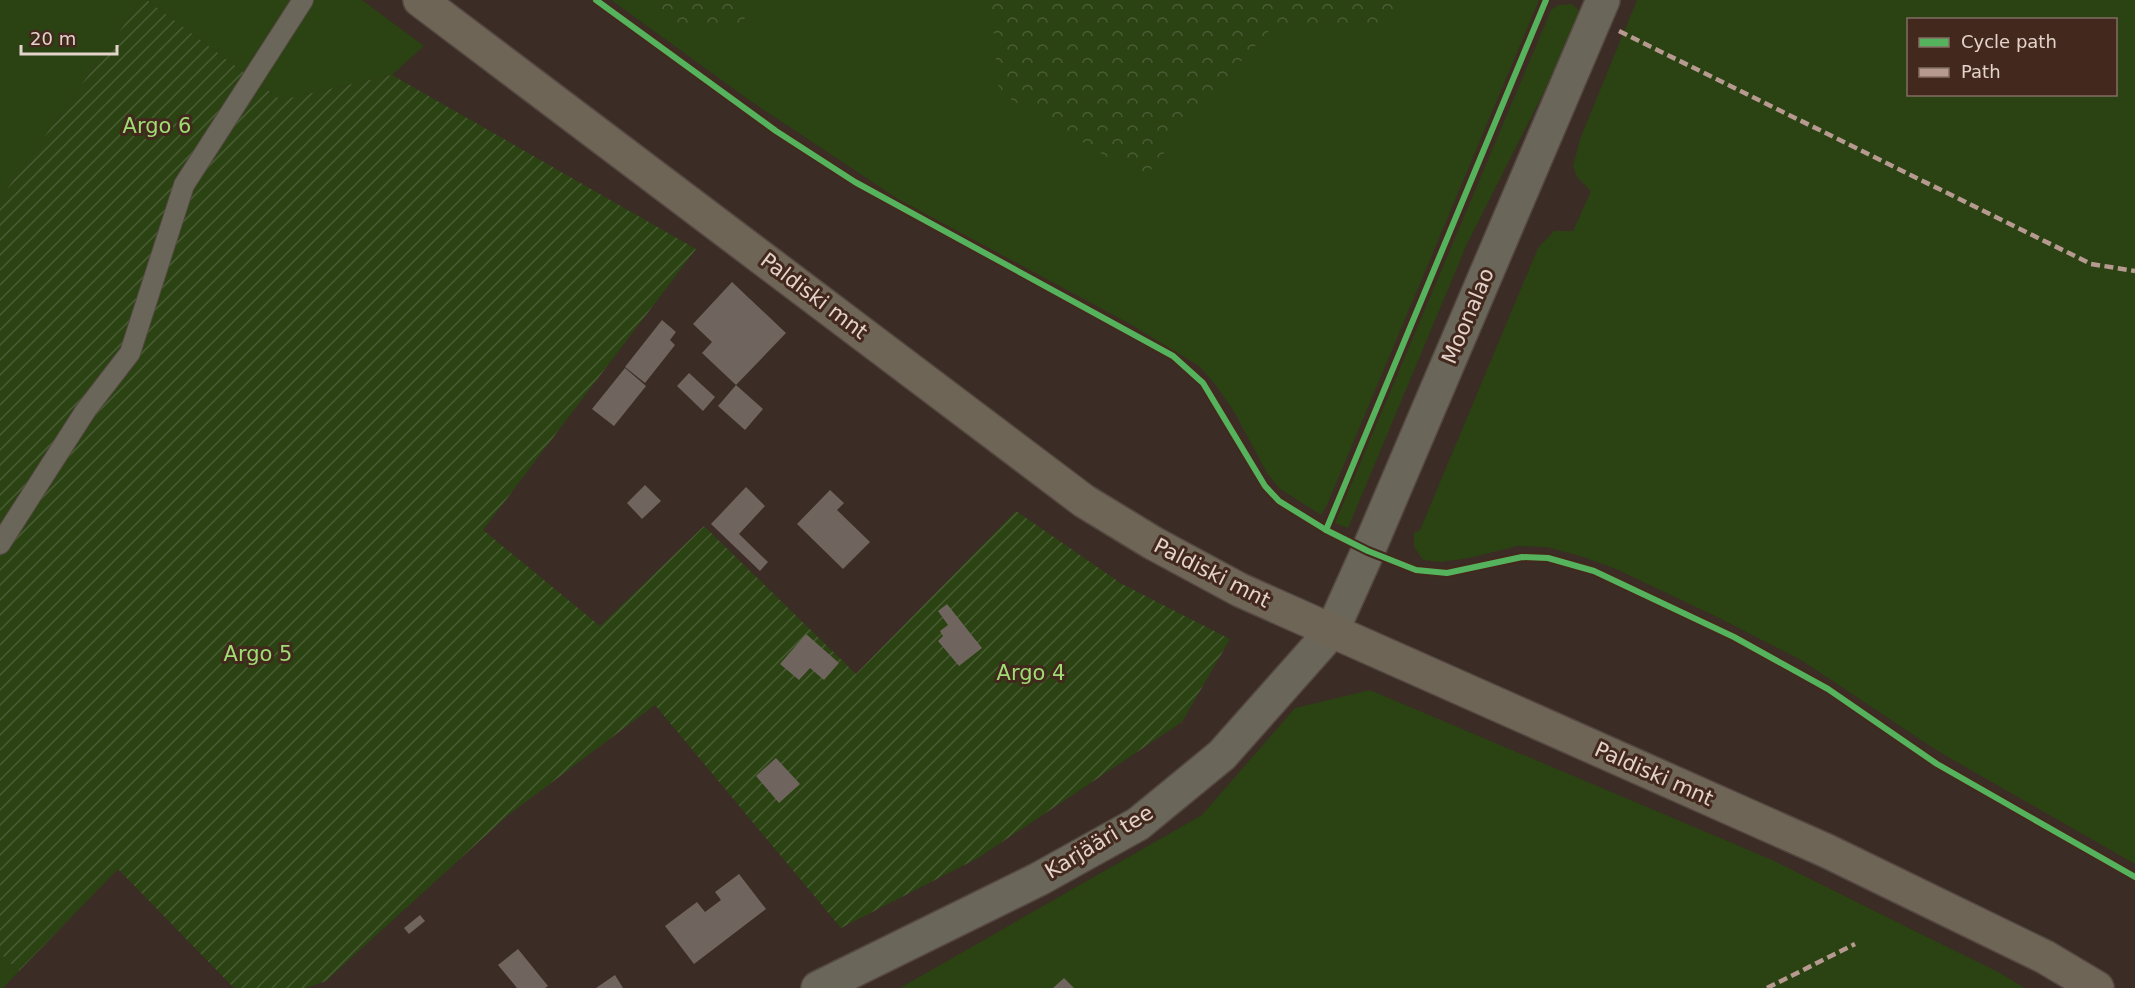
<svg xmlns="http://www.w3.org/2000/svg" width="2135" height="988" viewBox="0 0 2135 988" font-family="'DejaVu Sans',sans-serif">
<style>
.green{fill:#2b4213;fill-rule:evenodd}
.forest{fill:url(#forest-crowns)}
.garden{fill:url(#garden-furrows)}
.building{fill:#70655e}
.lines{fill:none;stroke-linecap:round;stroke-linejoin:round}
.service-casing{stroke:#544841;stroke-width:22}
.minor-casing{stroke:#544841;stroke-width:36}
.primary-casing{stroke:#544841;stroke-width:36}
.path{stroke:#716960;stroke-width:4;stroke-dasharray:3 4.5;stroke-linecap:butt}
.service{stroke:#6b665a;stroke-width:20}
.minor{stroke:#6b665a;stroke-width:33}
.primary{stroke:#6e6557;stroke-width:33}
.quiet{stroke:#b69a8f;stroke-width:4.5;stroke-dasharray:9 4.5;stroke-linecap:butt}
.cycleway-casing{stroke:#43291d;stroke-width:10}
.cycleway{stroke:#56b35d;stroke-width:6}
.labels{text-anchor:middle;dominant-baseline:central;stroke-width:6;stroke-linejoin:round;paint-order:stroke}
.park-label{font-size:21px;fill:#9fdd74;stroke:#43291d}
.street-label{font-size:21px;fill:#e4d3cb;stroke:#43291d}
</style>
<defs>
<pattern id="forest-crowns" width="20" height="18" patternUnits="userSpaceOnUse" patternTransform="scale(1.5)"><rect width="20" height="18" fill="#2b4213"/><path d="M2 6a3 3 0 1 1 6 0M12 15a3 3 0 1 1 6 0" fill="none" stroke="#4a5c34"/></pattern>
<pattern id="garden-furrows" width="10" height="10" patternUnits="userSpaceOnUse" patternTransform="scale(1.5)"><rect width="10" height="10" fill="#2b4213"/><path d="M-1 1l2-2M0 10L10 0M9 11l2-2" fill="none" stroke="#4a5c34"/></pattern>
</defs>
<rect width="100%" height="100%" fill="#3b2c25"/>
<!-- green -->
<g class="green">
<path d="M0,0H142L0,199Z"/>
<path d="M147,0H362L424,46L392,75L281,100Z"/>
<path d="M611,0H1539L1327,505L1321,515L1280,489L1267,473L1233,410L1214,383L1199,366L1130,324L898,199L749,100Z"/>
<path d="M1637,0H2135V864L1936,750L1801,660L1719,618L1616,569L1580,556L1546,547L1518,546L1469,558L1441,562L1423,560L1414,547V533L1420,530L1538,248L1554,231H1573L1591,191L1577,177L1573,166L1580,139ZM1908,20H2116V94H1908Z"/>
<path d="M1572,4L1580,11L1542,96L1467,244L1348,528L1335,523L1551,10L1558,5Z"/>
<path d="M1370,690L1770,859L2000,973L2025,988H900L1202,815L1295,708Z"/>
<path d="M0,953L19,971L3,988H0Z"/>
</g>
<!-- forest -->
<g class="forest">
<path d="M635,0H753L739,31L662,21Z"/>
<path d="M975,0H1410L1412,3L1366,30L1276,23L1196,111L1144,179L999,92L992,12Z"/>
</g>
<!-- garden -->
<path class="garden" d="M142,0H147L281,100L392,75L696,249L483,530L600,626L704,526L856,674L1016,511L1122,584L1230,639L1182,722L978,858L841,928L655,705L507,816L326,981L306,988H234L118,869L19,971L0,953V199Z"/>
<!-- building -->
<g class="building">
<path d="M732,282L786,333L736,385L763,409L745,430L718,406L736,385L702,353L712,342L693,324Z"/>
<path d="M662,320L676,332L670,340L675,345L645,383L625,367Z"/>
<path d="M625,368L646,386L614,426L592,409Z"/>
<path d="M689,373L715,397L703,411L677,386Z"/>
<path d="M645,485L661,501L642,519L627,503Z"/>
<path d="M746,487L765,506L739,534L768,562L760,571L711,524Z"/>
<path d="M830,490L844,503L837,510L870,542L843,569L797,524Z"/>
<path d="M947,604L982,648L959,666L938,641L943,636L940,631L948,625L938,611Z"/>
<path d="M806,634L839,663L824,680L810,668L799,680L780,664Z"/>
<path d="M776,758L800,784L779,803L756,776Z"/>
<path d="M739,874L766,909L694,964L665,926L697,902L705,912L721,900L715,892Z"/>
<path d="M420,915L425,921L409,934L404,928Z"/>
<path d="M518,949L548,986L545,988H517L498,965Z"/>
<path d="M615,975L623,988H596Z"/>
<path d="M1064,978L1074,988H1053Z"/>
</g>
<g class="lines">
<!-- service casing -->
<g class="service-casing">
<path id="service" d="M0,544L86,410L130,353L184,185L303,0"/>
</g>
<!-- minor casing -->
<g class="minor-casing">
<path id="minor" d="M818,988L1039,879L1138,824L1222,755L1332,631L1368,551L1603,0"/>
</g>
<!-- primary casing -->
<g class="primary-casing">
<path id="primary" d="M420,0L1084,501L1153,543L1240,590L1827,851L2045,957L2097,988"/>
</g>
<!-- path -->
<path class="path" d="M1326,530L1546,0"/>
<!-- service -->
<use href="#service" class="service"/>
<!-- minor -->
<use href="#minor" class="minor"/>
<!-- primary -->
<use href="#primary" class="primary"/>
<!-- quiet -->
<g class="quiet">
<path d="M1619,31L2091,264L2135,271"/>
<path d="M1767,988L1855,944"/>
</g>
<!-- cycleway casing -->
<g class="cycleway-casing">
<g id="cycleway">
<path d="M596,0L776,131L855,182L1173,356L1203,383L1265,486L1279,501L1326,530L1368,551L1416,570L1447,573L1522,557L1548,558L1594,571L1734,637L1828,689L1937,764L2135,877"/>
<path d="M1326,530L1546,0"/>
</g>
</g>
<!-- cycleway -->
<use href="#cycleway" class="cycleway"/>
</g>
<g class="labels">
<!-- park labels -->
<g class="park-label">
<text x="157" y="126">Argo 6</text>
<text x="258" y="654">Argo 5</text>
<text x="1031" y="673">Argo 4</text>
</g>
<!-- street labels -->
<g class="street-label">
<text transform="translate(814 296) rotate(37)">Paldiski mnt</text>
<text transform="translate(1468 316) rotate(-67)">Moonalao</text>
<text transform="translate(1212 573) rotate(27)">Paldiski mnt</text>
<text transform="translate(1654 774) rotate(24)">Paldiski mnt</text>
<text transform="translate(1099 842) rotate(-31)">Karjääri tee</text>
</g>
</g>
<!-- legend -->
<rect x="1907" y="18" width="210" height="78" fill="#43291d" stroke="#836d63" stroke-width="1.5"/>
<rect x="1919" y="38" width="30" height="9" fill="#56b35d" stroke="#836d63" stroke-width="1.5"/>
<text x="1961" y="48" font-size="18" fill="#e4d3cb">Cycle path</text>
<rect x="1919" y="68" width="30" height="9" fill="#b69a8f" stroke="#836d63" stroke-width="1.5"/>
<text x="1961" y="78" font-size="18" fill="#e4d3cb">Path</text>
<!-- scale -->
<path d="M21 45v9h96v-9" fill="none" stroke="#e4d3cb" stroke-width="3"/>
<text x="30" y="45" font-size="18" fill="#e4d3cb" stroke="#43291d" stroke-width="4.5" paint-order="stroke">20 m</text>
</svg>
